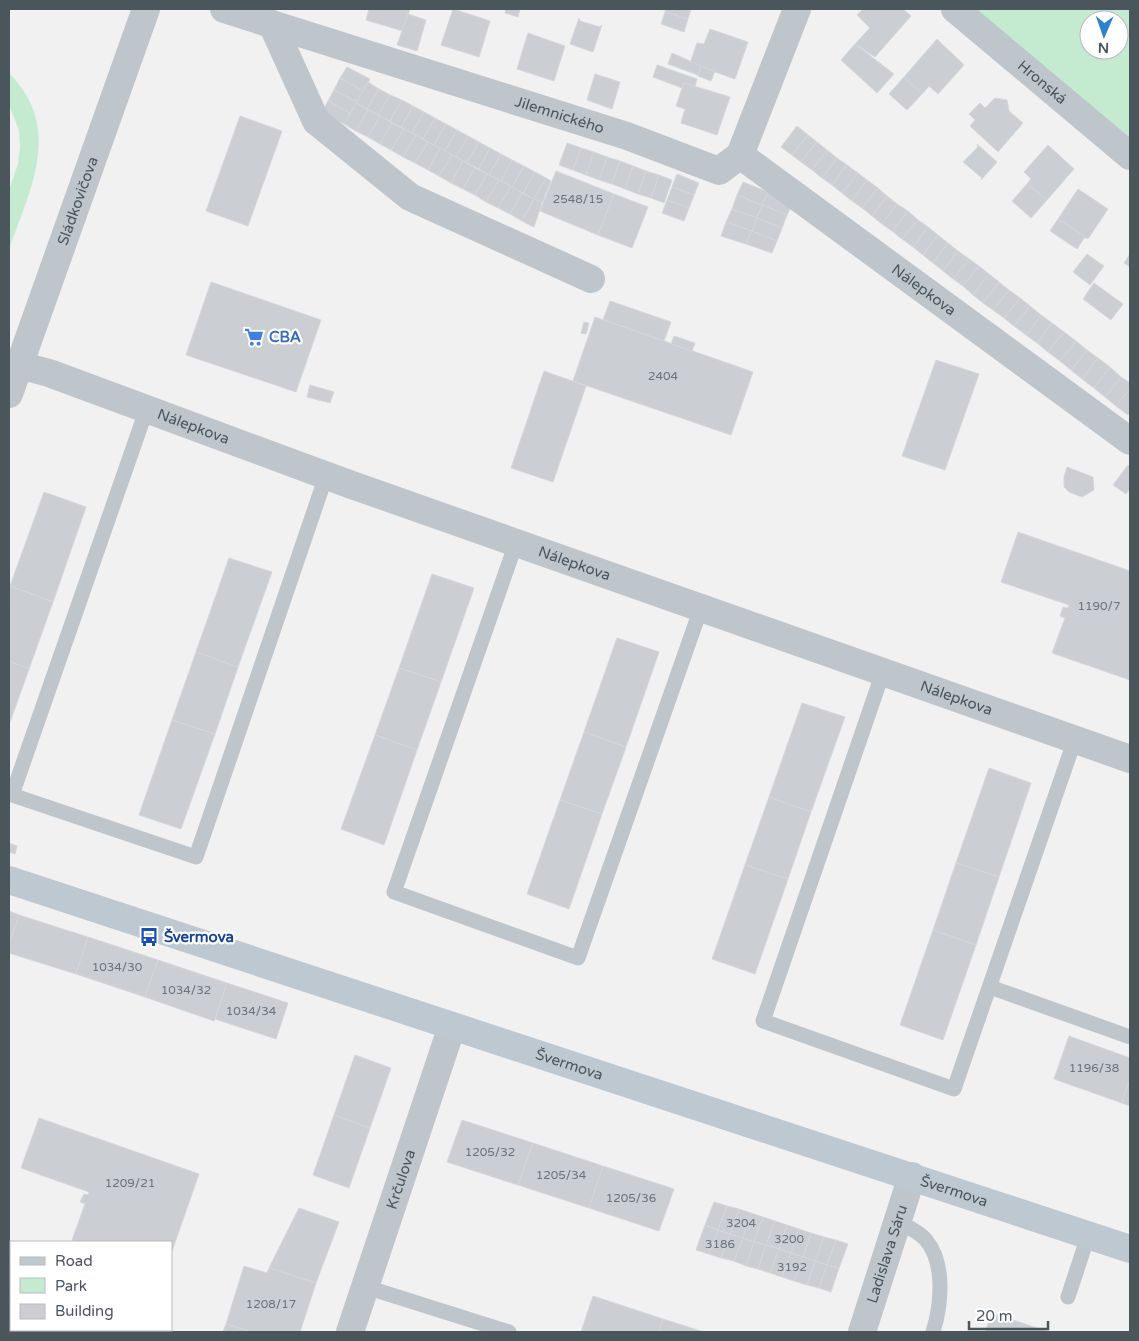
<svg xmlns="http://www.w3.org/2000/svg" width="1139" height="1341" viewBox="0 0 1139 1341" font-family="'Varela Round',sans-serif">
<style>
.green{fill:#c4ebd0;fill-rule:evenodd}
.building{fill:#cbced2;stroke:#d5d7db}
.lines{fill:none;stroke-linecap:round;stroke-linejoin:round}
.lane{stroke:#bec6cb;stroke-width:15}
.street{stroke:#bec6cb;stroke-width:28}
.secondary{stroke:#bec8d0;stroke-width:28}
.labels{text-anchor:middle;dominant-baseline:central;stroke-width:4.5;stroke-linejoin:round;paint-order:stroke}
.number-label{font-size:12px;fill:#6a737a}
.street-label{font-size:15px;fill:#4a555c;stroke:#fff}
.shop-label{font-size:15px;font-weight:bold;fill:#366cbe;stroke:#fff;text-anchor:start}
.transit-label{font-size:15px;font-weight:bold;fill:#164399;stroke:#fff;text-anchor:start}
</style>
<rect width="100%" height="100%" fill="#f2f1f1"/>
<!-- green -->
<g class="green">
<path d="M955,9H1130V156ZM1089,20H1119V50H1089Z"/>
<path d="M9,73C64,128 30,189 9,250V190L18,164L20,147L19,130L9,105Z"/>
</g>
<!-- building -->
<g class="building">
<path d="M369,9H410L403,31L366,20Z"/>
<path d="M453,9L490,21L479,57L441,45Z"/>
<path d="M506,9H520L518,17L505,13Z"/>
<path d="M666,9H691L688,19L665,12Z"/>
<path d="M863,9H903L911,16L875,57L855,44L870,28L857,15Z"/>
<path d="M665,12L688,19L684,32L661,24Z"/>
<path d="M408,14L426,20L417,51L397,45Z"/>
<path d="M579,18L580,21L600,27L602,25L593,52L570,44Z"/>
<path d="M710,29L748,42L735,79L690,63L697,43L704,44Z"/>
<path d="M528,33L565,46L554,81L517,69Z"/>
<path d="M937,39L964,65L938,94L929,86L922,94L904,77Z"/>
<path d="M855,44L894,74L877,93L841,60Z"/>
<path d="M672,53L701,66L698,75L668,64Z"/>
<path d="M657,65L697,79L695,86L684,83L682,88L653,77Z"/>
<path d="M701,66L715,71L711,81L698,76Z"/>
<path d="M347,67L370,79L363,91L340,78Z"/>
<path d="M595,74L620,82L612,109L587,100Z"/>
<path d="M904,77L922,94L907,110L889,94Z"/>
<path d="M340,78L363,91L357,102L334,90Z"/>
<path d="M368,82L379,89L367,109L356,103Z"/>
<path d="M684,83L730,97L717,135L681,123L685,109L676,106Z"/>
<path d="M379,89L390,95L378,115L367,109Z"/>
<path d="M334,90L357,102L350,113L328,101Z"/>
<path d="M390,95L402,100L390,121L378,115Z"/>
<path d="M995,98L1007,100L1009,111L1023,123L998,152L970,126L975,120L969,114L980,103L985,108Z"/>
<path d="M402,100L413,106L401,127L390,121Z"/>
<path d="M328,101L350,113L344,124L322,112Z"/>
<path d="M356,103L368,110L356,131L344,124Z"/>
<path d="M413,106L424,112L412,133L401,127Z"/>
<path d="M368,110L380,116L368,137L356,131Z"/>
<path d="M424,112L435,118L423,139L412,133Z"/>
<path d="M240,116L282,131L248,226L206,211Z"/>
<path d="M380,116L392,123L380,144L368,137Z"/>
<path d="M435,118L446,124L434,145L423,139Z"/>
<path d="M392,123L404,129L391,150L380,144Z"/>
<path d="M446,124L457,130L445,151L434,145Z"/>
<path d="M797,126L808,135L792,155L781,147Z"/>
<path d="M404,129L416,135L403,157L391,150Z"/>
<path d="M457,130L468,136L456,157L445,151Z"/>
<path d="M416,135L428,142L415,163L403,157Z"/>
<path d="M808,135L817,142L801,162L792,155Z"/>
<path d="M468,136L479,142L467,163L456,157Z"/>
<path d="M428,142L440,148L428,170L415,163Z"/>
<path d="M479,142L490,148L479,169L467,163Z"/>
<path d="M817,142L827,150L812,170L801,162Z"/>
<path d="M567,143L581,148L573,170L559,165Z"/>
<path d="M977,144L997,162L981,180L982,178L963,162L978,147Z"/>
<path d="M1048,145L1074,169L1047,200L1027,184L1031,179L1024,172Z"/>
<path d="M440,148L452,155L439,176L428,170Z"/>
<path d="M490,148L501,154L489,175L479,169Z"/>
<path d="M581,148L594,152L586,175L573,170Z"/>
<path d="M827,150L837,158L822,178L812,170Z"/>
<path d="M594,152L607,157L599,180L586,175Z"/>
<path d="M501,154L512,160L501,181L489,175Z"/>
<path d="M452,155L463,161L451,183L439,176Z"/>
<path d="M607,157L620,161L612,184L599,180Z"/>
<path d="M837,158L847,165L832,185L822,178Z"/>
<path d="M512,160L524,166L512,187L501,181Z"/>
<path d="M463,161L475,168L463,189L451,183Z"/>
<path d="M620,161L633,166L625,189L612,184Z"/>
<path d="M847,165L858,173L842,193L832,185Z"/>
<path d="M524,166L535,172L523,193L512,187Z"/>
<path d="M633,166L646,171L638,194L625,189Z"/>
<path d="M475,168L487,174L475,195L463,189Z"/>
<path d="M556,171L614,194L598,235L540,211Z"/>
<path d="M646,171L659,175L651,198L638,194Z"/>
<path d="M535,172L546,178L534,199L523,193Z"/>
<path d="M858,173L867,180L852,201L842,193Z"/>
<path d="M487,174L499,180L486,202L475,195Z"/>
<path d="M677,174L699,183L694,195L672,187Z"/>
<path d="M659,175L672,180L664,203L651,198Z"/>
<path d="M546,178L551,181L542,203L534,199Z"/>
<path d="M499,180L511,186L498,208L486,202Z"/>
<path d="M867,180L878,188L862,208L852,201Z"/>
<path d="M743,182L768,192L762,205L737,195Z"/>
<path d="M1027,184L1047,200L1031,218L1012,201Z"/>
<path d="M511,186L522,193L510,214L498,208Z"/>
<path d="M672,187L694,195L689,208L667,200Z"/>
<path d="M878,188L887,196L872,216L862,208Z"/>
<path d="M1078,189L1108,209L1088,239L1058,219Z"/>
<path d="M768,192L793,203L787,215L762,205Z"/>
<path d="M522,193L534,199L522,221L510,214Z"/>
<path d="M614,194L648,207L632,248L598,235Z"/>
<path d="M737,195L762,205L757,218L732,209Z"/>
<path d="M887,196L897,204L882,224L872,216Z"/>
<path d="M534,199L542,203L534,227L522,221Z"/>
<path d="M667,200L689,208L684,221L662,213Z"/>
<path d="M897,204L908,211L892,231L882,224Z"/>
<path d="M762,205L787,215L782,228L757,218Z"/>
<path d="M732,209L757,218L752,231L726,222Z"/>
<path d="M908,211L918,220L902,239L892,231Z"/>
<path d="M757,218L782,228L777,241L752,231Z"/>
<path d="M1058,219L1085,237L1077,249L1050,231Z"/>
<path d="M918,220L928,227L913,247L902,239Z"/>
<path d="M726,222L752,231L746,244L721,236Z"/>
<path d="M928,227L938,235L923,255L913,247Z"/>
<path d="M752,231L777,241L772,253L746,244Z"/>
<path d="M938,235L948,243L933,263L923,255Z"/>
<path d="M948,243L958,251L943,271L933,263Z"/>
<path d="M958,251L969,259L953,279L943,271Z"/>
<path d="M1087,254L1104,266L1090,285L1073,272Z"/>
<path d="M1130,254V267L1124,263Z"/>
<path d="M969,259L979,266L963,286L953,279Z"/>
<path d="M979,266L989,274L973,295L963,286Z"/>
<path d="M989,274L999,282L983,303L973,295Z"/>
<path d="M211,282L321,320L296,392L186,355Z"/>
<path d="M999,282L1009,290L993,310L983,303Z"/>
<path d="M1094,283L1123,304L1111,320L1083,299Z"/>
<path d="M1009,290L1020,298L1004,318L993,310Z"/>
<path d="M1020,298L1030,306L1014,326L1004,318Z"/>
<path d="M610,301L671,322L664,341L603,320Z"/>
<path d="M1030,306L1041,315L1026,335L1014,326Z"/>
<path d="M1041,315L1052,323L1037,343L1026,335Z"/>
<path d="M595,317L753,372L731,435L573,381Z"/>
<path d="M584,322L589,323L586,334L581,333Z"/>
<path d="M1052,323L1064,332L1048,352L1037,343Z"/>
<path d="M1064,332L1076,341L1060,361L1048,352Z"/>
<path d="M674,336L695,343L692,351L671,344Z"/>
<path d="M1076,341L1087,350L1071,370L1060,361Z"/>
<path d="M1087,350L1098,358L1082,379L1071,370Z"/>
<path d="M1098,358L1110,367L1094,388L1082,379Z"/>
<path d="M936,360L979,374L945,470L902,456Z"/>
<path d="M1110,367L1121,377L1105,397L1094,388Z"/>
<path d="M544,371L586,386L553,482L511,468Z"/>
<path d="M1121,377L1130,383V389L1116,406L1105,397Z"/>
<path d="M310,385L334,392L330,403L307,397Z"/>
<path d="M1130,389V412L1128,415L1116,406Z"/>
<path d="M1128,465L1130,467V489L1126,494L1113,485Z"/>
<path d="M1067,467L1093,477L1094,490L1082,497L1069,492L1064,487V477Z"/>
<path d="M44,492L86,507L53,602L10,586Z"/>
<path d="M1018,532L1130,571V680L1052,653L1065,618L1060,616L1063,607L1068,608L1069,605L1001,582Z"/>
<path d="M229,558L272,572L238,667L196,652Z"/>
<path d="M432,574L474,588L441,682L399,668Z"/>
<path d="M10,586L53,602L29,669L9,661Z"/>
<path d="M617,638L659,652L626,747L584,732Z"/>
<path d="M196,652L238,667L215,734L172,720Z"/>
<path d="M9,661L29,669L9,725Z"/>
<path d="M399,668L441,682L417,750L375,735Z"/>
<path d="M802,703L845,717L811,812L769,797Z"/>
<path d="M172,720L215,734L181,829L139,815Z"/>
<path d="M584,732L626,747L602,814L560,800Z"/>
<path d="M375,735L417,750L384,845L341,829Z"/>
<path d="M989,768L1031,783L999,877L956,863Z"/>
<path d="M769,797L811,812L788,879L745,865Z"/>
<path d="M560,800L602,814L569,909L527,894Z"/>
<path d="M9,843L17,846L15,854L9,852Z"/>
<path d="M956,863L999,877L976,945L933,930Z"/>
<path d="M745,865L788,879L755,974L712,959Z"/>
<path d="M9,911L19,915L9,944Z"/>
<path d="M19,915L88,937L76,974L9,953V944Z"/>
<path d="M933,930L976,945L943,1040L900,1025Z"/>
<path d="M88,937L158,960L145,997L76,974Z"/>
<path d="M158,960L227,983L214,1021L145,997Z"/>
<path d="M227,983L288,1003L276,1039L215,1019Z"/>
<path d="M1069,1036L1130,1058V1079L1122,1103L1054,1079Z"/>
<path d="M355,1055L391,1068L370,1128L334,1115Z"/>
<path d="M1130,1079V1106L1122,1103Z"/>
<path d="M334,1115L370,1128L349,1188L313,1175Z"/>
<path d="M39,1118L199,1174L171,1254V1242H78L72,1240L85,1204L80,1202L84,1194L88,1195L89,1192L21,1168Z"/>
<path d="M462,1120L533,1143L518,1185L447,1162Z"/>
<path d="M533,1143L603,1166L589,1208L518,1185Z"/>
<path d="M603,1166L674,1189L659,1231L589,1208Z"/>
<path d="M714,1202L727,1206L718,1230L705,1225Z"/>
<path d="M727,1206L739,1209L730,1234L718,1230Z"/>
<path d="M299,1208L339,1222L316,1283L269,1268Z"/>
<path d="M739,1209L751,1213L743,1238L730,1234Z"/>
<path d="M751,1213L763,1217L754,1242L743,1238Z"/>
<path d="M763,1217L775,1221L766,1245L754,1242Z"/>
<path d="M775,1221L787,1225L779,1249L766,1245Z"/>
<path d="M705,1225L718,1230L709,1254L696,1250Z"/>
<path d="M787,1225L799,1229L791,1253L779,1249Z"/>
<path d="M799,1229L811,1233L803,1257L791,1253Z"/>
<path d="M718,1230L730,1234L721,1258L709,1254Z"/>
<path d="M811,1233L824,1237L815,1261L803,1257Z"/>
<path d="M730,1234L743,1238L734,1261L721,1258Z"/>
<path d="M824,1237L836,1240L827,1265L815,1261Z"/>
<path d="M743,1238L754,1242L746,1266L734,1261Z"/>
<path d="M836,1240L848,1244L839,1268L827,1265Z"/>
<path d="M754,1242L766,1245L758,1269L746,1266Z"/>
<path d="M766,1245L779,1249L770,1273L758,1269Z"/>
<path d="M779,1249L791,1253L782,1277L770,1273Z"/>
<path d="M791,1253L803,1257L794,1281L782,1277Z"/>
<path d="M803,1257L815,1261L807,1285L794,1281Z"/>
<path d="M815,1261L827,1265L819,1288L807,1285Z"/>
<path d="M827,1265L839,1268L831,1292L819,1288Z"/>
<path d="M244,1266L267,1273L269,1268L316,1283L300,1332H251L226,1324Z"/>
<path d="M11,1276V1330H65V1332H9V1284Z"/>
<path d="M593,1296L663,1319L659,1332H581Z"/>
<path d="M992,1313L1049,1332H985Z"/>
<path d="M663,1319L704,1332H659Z"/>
<path d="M226,1324L251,1332H223Z"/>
<path d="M106,1330H155L163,1332H105Z"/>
</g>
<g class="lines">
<!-- lane -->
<g class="lane">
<path d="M147,408L12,795L196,857L326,476"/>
<path d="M516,543L394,892L578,958L701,608"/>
<path d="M883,672L763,1021L954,1089L1075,739"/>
<path d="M990,987L1130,1037"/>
<path d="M897,1221C906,1226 920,1232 926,1240C946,1264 941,1306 933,1332"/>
<path d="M366,1287L509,1332"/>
<path d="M1068,1297L1088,1236"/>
</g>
<!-- street -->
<g class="street">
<path id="s1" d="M224,9L627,136L719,171L740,155L797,9"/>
<path id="s2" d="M955,9L1130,156"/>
<path d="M272,24L316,121L410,197L591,279"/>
<path id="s3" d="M740,155L1130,441"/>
<path id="s4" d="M19,365L49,373L349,484L1130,759"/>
<path id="s5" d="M9,394L146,9"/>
<path id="s6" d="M350,1332L452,1026"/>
<path id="s7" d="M862,1332L912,1176"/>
</g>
<!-- secondary -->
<path class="secondary" id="s8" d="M9,880L1130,1249"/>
</g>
<!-- icons -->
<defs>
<g id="supermarket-bare" transform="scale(1.5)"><path d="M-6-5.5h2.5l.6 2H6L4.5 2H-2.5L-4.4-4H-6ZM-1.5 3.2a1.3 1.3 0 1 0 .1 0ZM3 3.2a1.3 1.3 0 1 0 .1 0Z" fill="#3f7fe0" stroke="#fff" stroke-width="2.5" paint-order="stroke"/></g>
<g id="bus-bare" transform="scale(1.5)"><path d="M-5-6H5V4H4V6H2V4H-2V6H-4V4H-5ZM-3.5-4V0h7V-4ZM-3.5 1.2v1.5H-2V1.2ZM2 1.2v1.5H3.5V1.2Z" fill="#1a4fb4" stroke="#fff" stroke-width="2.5" paint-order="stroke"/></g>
</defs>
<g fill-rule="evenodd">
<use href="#supermarket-bare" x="254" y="337"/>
<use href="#bus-bare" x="149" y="937"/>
</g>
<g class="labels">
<!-- number labels -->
<g class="number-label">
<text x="578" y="199">2548/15</text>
<text x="663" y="376">2404</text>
<text x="1099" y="606">1190/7</text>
<text x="117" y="967">1034/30</text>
<text x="186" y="990">1034/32</text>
<text x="251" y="1011">1034/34</text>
<text x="1094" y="1068">1196/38</text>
<text x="490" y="1152">1205/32</text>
<text x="561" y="1175">1205/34</text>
<text x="130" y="1183">1209/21</text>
<text x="631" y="1198">1205/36</text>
<text x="741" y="1223">3204</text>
<text x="789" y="1239">3200</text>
<text x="720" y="1244">3186</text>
<text x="792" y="1267">3192</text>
<text x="271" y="1304">1208/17</text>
</g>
<!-- street labels -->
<g class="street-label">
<text stroke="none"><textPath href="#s2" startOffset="114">Hronská</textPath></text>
<text stroke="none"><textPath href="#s1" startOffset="352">Jilemnického</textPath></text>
<text stroke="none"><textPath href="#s5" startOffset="205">Sládkovičova</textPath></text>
<text stroke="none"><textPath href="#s3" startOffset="228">Nálepkova</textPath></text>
<text stroke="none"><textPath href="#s4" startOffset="185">Nálepkova</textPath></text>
<text stroke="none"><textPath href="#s4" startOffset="590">Nálepkova</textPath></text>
<text stroke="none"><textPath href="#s4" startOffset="995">Nálepkova</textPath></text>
<text stroke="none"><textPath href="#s8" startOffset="590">Švermova</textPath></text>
<text stroke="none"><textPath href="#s6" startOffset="161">Krčulova</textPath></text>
<text stroke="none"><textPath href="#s8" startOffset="995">Švermova</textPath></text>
<text stroke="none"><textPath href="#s7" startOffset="82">Ladislava Sáru</textPath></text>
</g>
<!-- shop labels -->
<g class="shop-label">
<text x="269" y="337">CBA</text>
</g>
<!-- transit labels -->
<g class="transit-label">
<text x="164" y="937">Švermova</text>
</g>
</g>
<!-- border -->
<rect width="1139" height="1341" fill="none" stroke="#4a555c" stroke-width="20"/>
<!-- legend -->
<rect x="10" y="1241" width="162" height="90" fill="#ffffff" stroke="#b7bbbe"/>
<rect x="20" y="1257" width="25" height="8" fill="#bec8d0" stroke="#b7bbbe"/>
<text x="55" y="1266" font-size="15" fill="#4a555c">Road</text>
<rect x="20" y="1278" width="25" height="15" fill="#c4ebd0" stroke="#b7bbbe"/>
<text x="55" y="1291" font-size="15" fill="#4a555c">Park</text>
<rect x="20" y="1304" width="25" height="15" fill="#cbced2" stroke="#b7bbbe"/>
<text x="55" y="1316" font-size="15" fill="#4a555c">Building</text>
<!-- north arrow -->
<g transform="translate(1104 35) rotate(182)"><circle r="24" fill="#ffffff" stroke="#b7bbbe"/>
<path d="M0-4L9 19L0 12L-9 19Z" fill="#2e81cf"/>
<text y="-8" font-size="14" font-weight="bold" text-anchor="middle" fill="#4a555c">N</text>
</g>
<!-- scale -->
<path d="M969 1321v8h79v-8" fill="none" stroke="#4a555c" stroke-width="2.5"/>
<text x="976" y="1321" font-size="15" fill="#4a555c" stroke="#ffffff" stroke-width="4" paint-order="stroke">20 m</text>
</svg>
